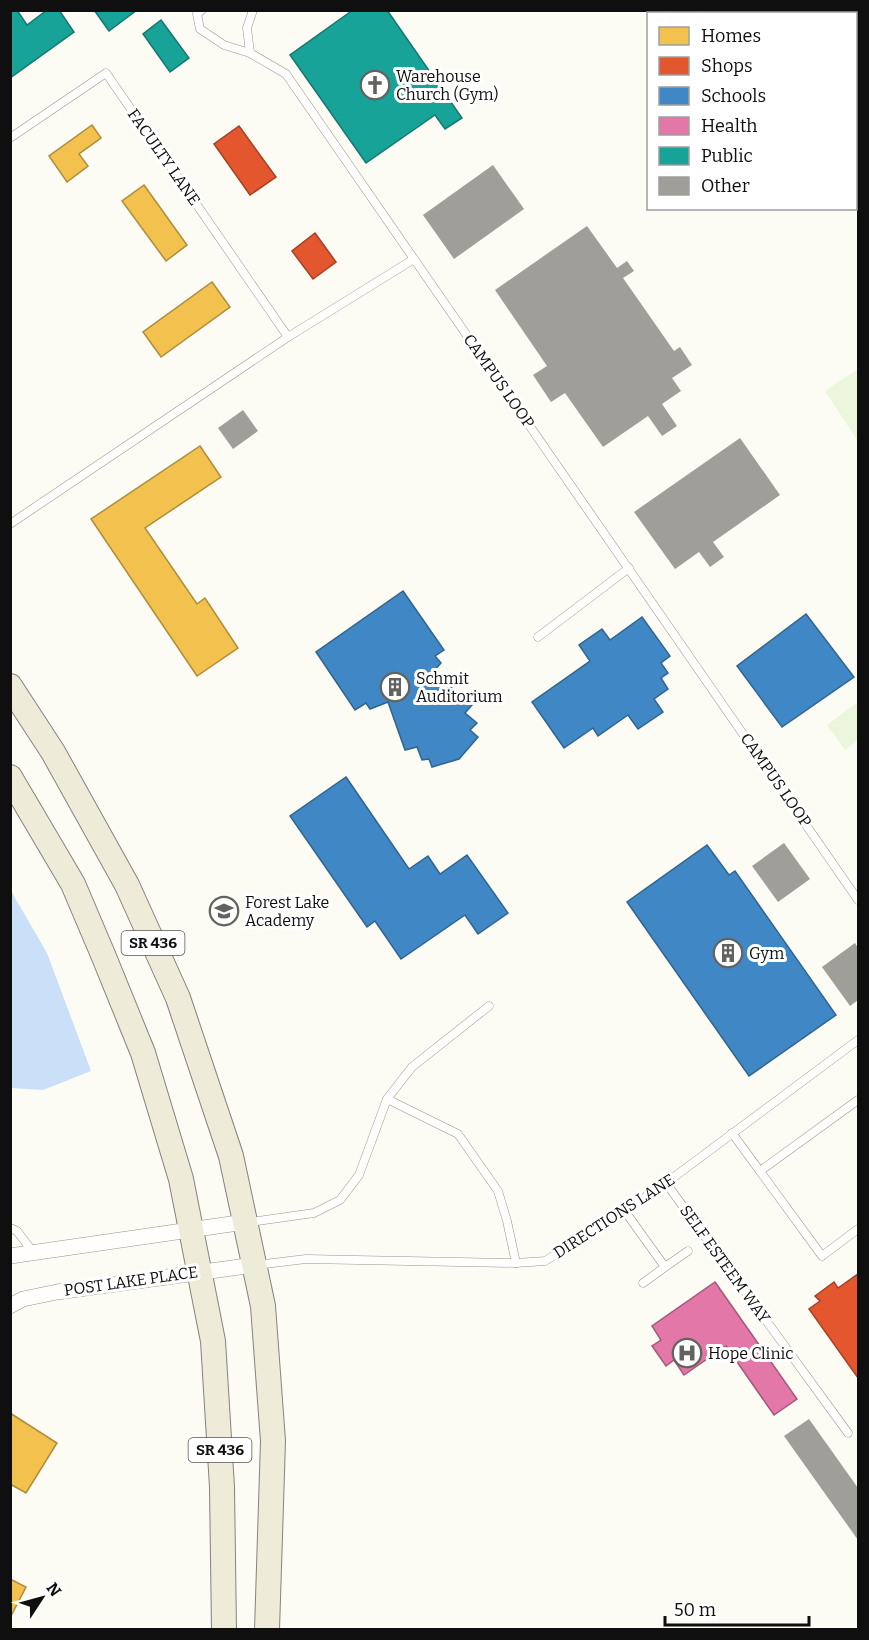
<svg xmlns="http://www.w3.org/2000/svg" width="869" height="1640" viewBox="0 0 869 1640" font-family="Bitter,serif">
<style>
.green{fill:#e2f3d3}
.pitch{fill:#ecf6dd}
.water{fill:#c9e0f8}
.homes{fill:#f2c14e;stroke:#ae8c3b;stroke-width:1.5}
.shops{fill:#e4572e;stroke:#a44125;stroke-width:1.5}
.schools{fill:#3f88c5;stroke:#31648e;stroke-width:1.5}
.health{fill:#e377a8;stroke:#a3587a;stroke-width:1.5}
.public{fill:#17a398;stroke:#15776f;stroke-width:1.5}
.building{fill:#9f9e99}
.lines{fill:none;stroke-linecap:round;stroke-linejoin:round}
.lane-casing{stroke:#969592;stroke-width:9}
.street-casing{stroke:#969592;stroke-width:16}
.primary-casing{stroke:#83837f;stroke-width:26}
.lane{stroke:#fffefd;stroke-width:8}
.street{stroke:#fffefd;stroke-width:15}
.primary{stroke:#eeebd9;stroke-width:24}
.labels{text-anchor:middle;dominant-baseline:central;stroke-width:6;stroke-linejoin:round;paint-order:stroke}
.shield{fill:#fff;stroke:#575757;stroke-width:1.5}
.shield-label{font-size:15px;font-weight:bold;fill:#0f0f0f}
.poi-label{font-size:16px;fill:#0f0f0f;stroke:#fff;text-anchor:start}
.street-label{font-size:16px;fill:#0f0f0f;stroke:#fff}
</style>
<rect width="100%" height="100%" fill="#fcfbf4"/>
<!-- green -->
<path class="green" d="M761,11H858V95L856,97V14H761Z"/>
<!-- pitch -->
<g class="pitch">
<path d="M858,369V441L825,391Z"/>
<path d="M858,702V740L845,750L827,725Z"/>
</g>
<!-- water -->
<path class="water" d="M11,891L47,953L91,1071L43,1090L11,1088Z"/>
<!-- homes -->
<g class="homes">
<path d="M92,125L101,138L79,154L88,166L67,182L49,156Z"/>
<path d="M144,185L187,245L166,261L122,201Z"/>
<path d="M212,282L230,307L161,357L143,332Z"/>
<path d="M200,446L221,477L145,528L197,604L205,598L238,648L197,676L91,519Z"/>
<path d="M10,1413L57,1443L26,1493L10,1484Z"/>
<path d="M10,1579L26,1587L10,1618Z"/>
</g>
<!-- shops -->
<g class="shops">
<path d="M239,126L276,177L250,195L214,144Z"/>
<path d="M315,233L336,262L313,279L292,251Z"/>
<path d="M858,1274V1378L809,1309L820,1301L815,1296L834,1282L838,1288Z"/>
</g>
<!-- schools -->
<g class="schools">
<path d="M403,591L444,650L435,656L441,663L433,672L472,705L465,713L477,723L470,730L478,737L459,759L432,767L429,759L422,760L417,747L405,750L388,702L370,709L366,703L355,710L316,652Z"/>
<path d="M806,614L854,677L782,727L737,666Z"/>
<path d="M642,617L670,656L661,663L668,673L661,678L668,689L654,699L663,712L638,729L628,715L598,736L593,728L564,748L532,702L590,661L579,645L602,629L610,640Z"/>
<path d="M346,777L409,869L428,856L440,874L467,855L508,913L478,934L465,915L401,959L375,921L367,927L290,816Z"/>
<path d="M707,845L729,875L735,871L836,1015L749,1076L627,902Z"/>
</g>
<!-- health -->
<path class="health" d="M715,1282L797,1399L774,1415L726,1346L684,1375L674,1360L666,1366L652,1346L661,1340L652,1326Z"/>
<!-- public -->
<g class="public">
<path d="M10,10H17L27,25L47,10H59L74,32L10,78Z"/>
<path d="M94,10H137L109,31Z"/>
<path d="M353,10H387L462,118L445,129L435,115L366,163L290,55Z"/>
<path d="M161,20L189,58L170,72L143,34Z"/>
</g>
<!-- building -->
<g class="building">
<path d="M493,165L524,209L454,259L423,215Z"/>
<path d="M587,226L617,268L627,261L634,271L623,278L674,351L680,347L692,365L672,378L681,391L662,404L677,426L662,436L648,416L603,447L565,393L551,402L533,375L547,366L495,290Z"/>
<path d="M243,410L258,431L233,449L218,428Z"/>
<path d="M740,438L780,495L713,542L724,557L710,567L699,552L675,569L634,512Z"/>
<path d="M784,843L810,879L778,902L752,866Z"/>
<path d="M855,943L858,948V1000L850,1006L822,967Z"/>
<path d="M809,1419L858,1488V1540L784,1436Z"/>
</g>
<g class="lines">
<!-- lane casing -->
<g class="lane-casing">
<g id="lane">
<path d="M202,10L197,14L200,29L224,45L250,53L286,74L414,259"/>
<path d="M250,53L247,28L253,10"/>
<path d="M10,138L106,73L288,337"/>
<path d="M10,524L288,337L414,259L858,900"/>
<path d="M538,637L629,568"/>
<path d="M387,1099L458,1134L498,1191L507,1221L516,1263"/>
<path d="M732,1133L822,1256L858,1229"/>
<path d="M760,1171L858,1100"/>
<path d="M666,1183L848,1433"/>
<path d="M624,1210L665,1267L688,1251"/>
<path d="M250,1222L314,1213L340,1200L359,1175L387,1099L412,1067L489,1006"/>
<path d="M10,1228L17,1231L33,1252"/>
<path d="M256,1265L306,1259L516,1263L545,1261L583,1238L666,1183L858,1040"/>
<path d="M643,1283L665,1267"/>
</g>
</g>
<!-- street casing -->
<g class="street-casing">
<g id="street">
<path d="M10,1256L245,1222"/>
<path d="M10,1306L23,1299L57,1292L254,1265"/>
</g>
</g>
<!-- primary casing -->
<g class="primary-casing">
<g id="primary">
<path d="M10,686L53,752L127,885L178,998L231,1156L263,1306L273,1441L267,1630"/>
<path d="M10,777L73,884L104,957L143,1053L181,1179L213,1341L222,1487L224,1630"/>
</g>
</g>
<!-- lane -->
<use href="#lane" class="lane"/>
<!-- street -->
<use href="#street" class="street"/>
<!-- primary -->
<use href="#primary" class="primary"/>
</g>
<!-- icons -->
<defs>
<g id="church-ring" transform="scale(1.5)"><circle r="9.5" fill="#fff" stroke="#62625f" stroke-width="1.5"/><path d="M-1.2-6h2.4v3.5h3.3v2.4h-3.3V6h-2.4V-.1h-3.3v-2.4h3.3Z" fill="#62625f"/></g>
<g id="building-ring" transform="scale(1.5)"><circle r="9.5" fill="#fff" stroke="#62625f" stroke-width="1.5"/><path d="M-4-6H4V6H1V3H-1V6H-4ZM-2.5-4.3h1.7v1.8h-1.7ZM.8-4.3h1.7v1.8H.8ZM-2.5-1h1.7V.8h-1.7ZM.8-1h1.7V.8H.8Z" fill="#62625f"/></g>
<g id="school-ring" transform="scale(1.5)"><circle r="9.5" fill="#fff" stroke="#62625f" stroke-width="1.5"/><path d="M0-5L7-2L0 1L-7-2ZM-4 1L0 2.5L4 1V4Q0 6-4 4Z" fill="#62625f"/></g>
<g id="hospital-ring" transform="scale(1.5)"><circle r="9.5" fill="#fff" stroke="#62625f" stroke-width="1.5"/><path d="M-5-5h3v3.5h4V-5h3V5h-3V1.5h-4V5h-3Z" fill="#62625f"/></g>
</defs>
<g fill-rule="evenodd">
<use href="#church-ring" x="375" y="85"/>
<use href="#building-ring" x="395" y="687"/>
<use href="#school-ring" x="224" y="911"/>
<use href="#building-ring" x="728" y="953"/>
<use href="#hospital-ring" x="687" y="1353"/>
</g>
<g class="labels">
<!-- shield labels -->
<g class="shield">
<rect x="121.5" y="931" width="63" height="24" rx="4.5"/>
<rect x="188.5" y="1438" width="63" height="24" rx="4.5"/>
</g>
<g class="shield-label">
<text x="153" y="943">SR 436</text>
<text x="220" y="1450">SR 436</text>
</g>
<!-- poi labels -->
<g class="poi-label">
<text x="396" y="76">Warehouse<tspan x="396" dy="18">Church (Gym)</tspan></text>
<text x="416" y="678">Schmit<tspan x="416" dy="18">Auditorium</tspan></text>
<text x="245" y="902">Forest Lake<tspan x="245" dy="18">Academy</tspan></text>
<text x="749" y="953">Gym</text>
<text x="708" y="1353">Hope Clinic</text>
</g>
<!-- street labels -->
<g class="street-label">
<text transform="translate(164 157) rotate(55)">FACULTY LANE</text>
<text transform="translate(499 381) rotate(55)">CAMPUS LOOP</text>
<text transform="translate(776 780) rotate(55)">CAMPUS LOOP</text>
<text transform="translate(614 1216) rotate(-33)">DIRECTIONS LANE</text>
<text transform="translate(725 1264) rotate(54)">SELF ESTEEM WAY</text>
<text transform="translate(131 1281) rotate(-8)">POST LAKE PLACE</text>
</g>
</g>
<!-- border -->
<rect width="869" height="1640" fill="none" stroke="#0f0f0f" stroke-width="24"/>
<!-- legend -->
<rect x="647" y="12" width="210" height="198" fill="#ffffff" stroke="#9f9f9f" stroke-width="1.5"/>
<rect x="659" y="27" width="30" height="18" fill="#f2c14e" stroke="#9f9f9f" stroke-width="1.5"/>
<text x="701" y="42" font-size="18" fill="#0f0f0f">Homes</text>
<rect x="659" y="57" width="30" height="18" fill="#e4572e" stroke="#9f9f9f" stroke-width="1.5"/>
<text x="701" y="72" font-size="18" fill="#0f0f0f">Shops</text>
<rect x="659" y="87" width="30" height="18" fill="#3f88c5" stroke="#9f9f9f" stroke-width="1.5"/>
<text x="701" y="102" font-size="18" fill="#0f0f0f">Schools</text>
<rect x="659" y="117" width="30" height="18" fill="#e377a8" stroke="#9f9f9f" stroke-width="1.5"/>
<text x="701" y="132" font-size="18" fill="#0f0f0f">Health</text>
<rect x="659" y="147" width="30" height="18" fill="#17a398" stroke="#9f9f9f" stroke-width="1.5"/>
<text x="701" y="162" font-size="18" fill="#0f0f0f">Public</text>
<rect x="659" y="177" width="30" height="18" fill="#9f9e99" stroke="#9f9f9f" stroke-width="1.5"/>
<text x="701" y="192" font-size="18" fill="#0f0f0f">Other</text>
<!-- north arrow -->
<g transform="translate(42 1598) rotate(54)" stroke="#ffffff" stroke-width="4.5" paint-order="stroke">
<path d="M0-4.5L10 22L0 15L-10 22Z" fill="#0f0f0f"/>
<text y="-9" font-size="16" font-weight="bold" text-anchor="middle" fill="#0f0f0f">N</text>
</g>
<!-- scale -->
<path d="M665 1616v9h144v-9" fill="none" stroke="#0f0f0f" stroke-width="3"/>
<text x="674" y="1616" font-size="18" fill="#0f0f0f" stroke="#ffffff" stroke-width="4.5" paint-order="stroke">50 m</text>
</svg>
